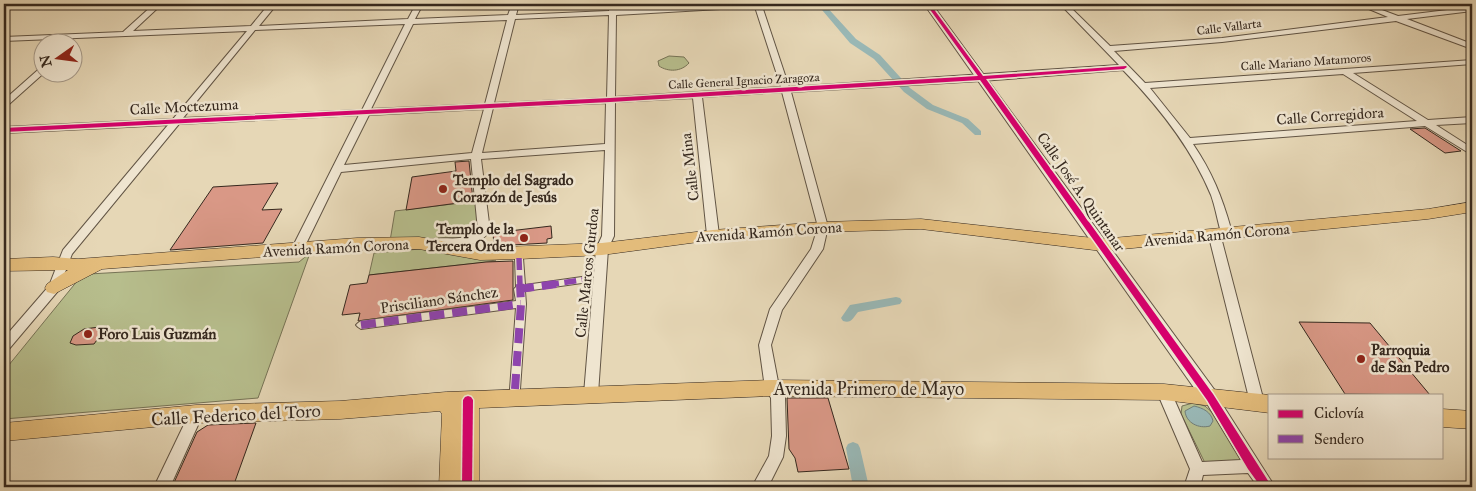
<svg xmlns="http://www.w3.org/2000/svg" width="1476" height="491" viewBox="0 0 1476 491" font-family="'IM FELL Great Primer',serif">
<style>
.green{fill:#b7be8d;stroke:#767356}
.water{fill:#99b8b6;stroke:#717e79}
.lines{fill:none;stroke-linecap:round;stroke-linejoin:round}
.canal{fill:#99b8b6;fill-rule:evenodd}
.building{fill:#d99886;stroke:#35281e}
.pedestrian-casing{stroke:#615444;stroke-width:2}
.minor-casing{stroke:#615444;stroke-width:2}
.tertiary-casing{stroke:#615444;stroke-width:2}
.primary-casing{stroke:#35281e;stroke-width:1}
.pedestrian{fill:#efe5d0;fill-rule:evenodd}
.minor{fill:#efe5d0;fill-rule:evenodd}
.tertiary{fill:#efe5d0;fill-rule:evenodd}
.primary{fill:#e3bc7b;fill-rule:evenodd}
.quiet-far1{stroke:#8e44ad;stroke-width:5.5;stroke-dasharray:12 5.5;stroke-linecap:butt}
.quiet{stroke:#8e44ad;stroke-width:8;stroke-dasharray:15 8;stroke-linecap:butt}
.cycleway-casing{stroke:#efe5d0;stroke-width:3}
.cycleway{fill:#d6006c;fill-rule:evenodd}
.poi-dot{fill:#8f2418;stroke:#efe5d0;stroke-width:2}
.labels{text-anchor:middle;dominant-baseline:central;stroke-width:5;stroke-linejoin:round;paint-order:stroke}
.far-street-label{font-size:12px;fill:#35281e;stroke:#efe5d0}
.street-label{font-size:15px;fill:#35281e;stroke:#efe5d0}
.poi-label{font-size:15px;font-weight:bold;fill:#35281e;stroke:#efe5d0;text-anchor:start}
.near-street-label{font-size:18px;fill:#35281e;stroke:#efe5d0}
</style>
<rect width="100%" height="100%" fill="#e6d7b6"/>
<filter id="stains"><feTurbulence type="fractalNoise" baseFrequency=".004" numOctaves="4"/><feColorMatrix values="0 0 0 0 .2 0 0 0 0 .09 0 0 0 0 .02 0 0 0 .5 -.17"/></filter>
<radialGradient id="worn" r=".72"><stop offset=".6" stop-color="#630" stop-opacity="0"/><stop offset="1" stop-color="#630" stop-opacity=".3"/></radialGradient>
<!-- green -->
<g class="green">
<path d="M669,56L684,57L689,63C681,72 668,72 659,66L658,61Z"/>
<path d="M477,201L479,230L469,238L390,241L395,211Z"/>
<path d="M420,249L496,261L369,275L374,253Z"/>
<path d="M310,253L258,398L4,419V371L78,280L89,274L299,262Z"/>
<path d="M1193,403L1205,406L1214,414L1243,460L1205,463L1181,414L1182,406Z"/>
</g>
<!-- water -->
<path class="water" d="M1194,406C1203,408 1211,412 1213,421L1210,426C1199,429 1186,423 1185,411Z"/>
<g class="lines">
<!-- canal -->
<g class="canal">
<path d="M817,4H824L856,39L880,55L910,88L933,105L968,119L981,131V135H975L962,123L927,109L904,92L874,59L850,43Z"/>
<path d="M896,297L900,298L902,301L900,304L858,312C853,318 851,324 843,321L841,318L850,305Z"/>
<path d="M853,442L858,444L860,448L869,487H853L846,448L848,444Z"/>
</g>
</g>
<!-- building -->
<g class="building">
<path d="M1425,128L1461,151L1445,153L1410,129Z"/>
<path d="M469,161L473,201L406,210L412,177L456,171L455,162Z"/>
<path d="M278,183L262,210L282,209L263,243L170,250L213,187Z"/>
<path d="M551,226L552,238L547,239V243L494,246L493,233Z"/>
<path d="M513,261V300L358,321L360,313L342,315L350,285L367,283L369,275L486,262Z"/>
<path d="M1299,322L1370,323L1430,395L1345,394Z"/>
<path d="M107,326L94,344L76,345L70,343L73,336L84,329Z"/>
<path d="M787,398H828L849,469L798,472L795,458L789,449Z"/>
<path d="M256,423L233,487H172L197,432L208,425Z"/>
</g>
<g class="lines">
<!-- pedestrian casing -->
<g class="pedestrian-casing">
<path id="pedestrian" d="M519,255L523,258L525,285L589,276L594,279L589,282L525,291L526,304L520,389L519,392L515,393L511,392L510,389L516,308L361,329L358,327L356,325L358,323L361,321L516,301L514,289L516,287L515,258Z"/>
</g>
<!-- minor casing -->
<g class="minor-casing">
<g id="minor">
<path d="M154,4H162L133,31L251,26L269,4H277L259,26L408,19L416,4H423L415,19L508,15L512,4H519L516,15L609,11L610,4H616L617,10L769,4L762,6L789,87L1119,65L1060,4H1067L1110,46L1222,38L1388,17L1357,4H1366L1398,16L1472,7V11L1407,19L1472,44V49L1396,21L1222,42L1114,51L1145,83L1472,60V64L1353,73L1428,120L1472,117V123L1436,125L1472,148V155L1425,126L1193,144C1212,172 1222,197 1231,229L1222,241L1264,402L1262,406L1257,407L1252,406L1250,402L1210,241L1220,229C1217,218 1215,206 1211,195C1191,147 1158,106 1123,70L981,81L791,92L828,227L823,249L782,310L771,345L779,387L785,397L786,436L783,457L768,487H752L769,456L772,436L771,398L765,388L759,345L770,309L811,249L818,227L782,92L702,97L719,235L713,239L707,235L693,98L615,102L614,236L608,249L598,394L596,398L591,399L586,398L584,394L596,249L602,236L605,150L481,159L490,231C486,236 483,239 477,242C467,246 433,251 425,243C436,232 464,246 478,230L471,159L341,172L303,250L297,254L293,253L291,250L359,115L179,124L72,254L58,291L9,349L4,351V338L49,286L63,250L168,125L4,133V127L173,119L247,31L4,41V37L123,32ZM755,7L781,87L615,97L616,15ZM609,15L607,98L494,103L515,19ZM507,20L485,104L371,109L413,24ZM405,24L362,110L183,118L255,30ZM1343,74L1417,121L1190,138L1150,88ZM606,103L605,144L482,153L493,108ZM484,109L472,153L344,165L369,115Z"/>
<path d="M39,69H42V72H45L7,106L4,107V100Z"/>
<path d="M1164,387L1169,388L1171,392L1202,462L1241,460L1203,397L1205,393L1210,392L1215,393L1275,487H1258L1248,473L1203,475L1200,487H1184L1190,469L1157,392L1159,388Z"/>
<path d="M196,408L201,410L203,414L170,487H154L191,410Z"/>
</g>
</g>
<!-- tertiary casing -->
<g class="tertiary-casing">
<path id="tertiary" d="M924,4H932L1216,392L1218,397L1216,402L1210,404L1204,402Z"/>
</g>
<!-- primary casing -->
<g class="primary-casing">
<g id="primary">
<path d="M1472,202V212L1428,219L1102,251L921,229L823,232L713,240L602,255L519,259L480,260L419,249L357,250L102,269L54,294L47,292L45,288L47,284L68,270L4,271V259L53,257L78,259L357,238L419,237L480,248L602,243L713,230L823,222L921,219L1102,239L1428,209Z"/>
<path d="M772,380L1164,384L1270,395V413L1164,400L772,396L479,408V487H439L442,414L440,411L340,419L196,423L4,441V423L196,405L340,401L446,392Z"/>
<path d="M1442,409L1472,411V429L1442,427Z"/>
</g>
</g>
<!-- pedestrian -->
<use href="#pedestrian" class="pedestrian"/>
<!-- minor -->
<use href="#minor" class="minor"/>
<!-- tertiary -->
<use href="#tertiary" class="tertiary"/>
<!-- primary -->
<use href="#primary" class="primary"/>
<!-- quiet-far1 -->
<g class="quiet-far1">
<path d="M519,258L520,285"/>
<path d="M547,285L589,279"/>
</g>
<!-- quiet -->
<g class="quiet">
<path d="M519,289L556,284"/>
<path d="M361,325L521,304"/>
<path d="M515,389L521,304L520,284"/>
</g>
<!-- cycleway casing -->
<g class="cycleway-casing">
<g id="cycleway">
<path d="M926,4H930L983,76L1126,66L1127,67L1124,69L986,79L1213,394L1272,487H1261L1248,469L1207,400L980,80L610,102L4,132V128L610,98L978,76Z"/>
<path d="M468,396L471,397L473,400L472,487H462L463,400L465,397Z"/>
</g>
</g>
<!-- cycleway -->
<use href="#cycleway" class="cycleway"/>
</g>
<!-- markers -->
<g class="poi-dot">
<circle cx="443" cy="189" r="5"/>
<circle cx="524" cy="238" r="5"/>
<circle cx="88" cy="334" r="5"/>
<circle cx="1361" cy="359" r="5"/>
</g>
<g class="labels">
<!-- far-street labels -->
<g class="far-street-label">
<text transform="translate(1229 27) rotate(-7)">Calle Vallarta</text>
<text transform="translate(1306 62) rotate(-4)">Calle Mariano Matamoros</text>
<text transform="translate(744 81) rotate(-3)">Calle General Ignacio Zaragoza</text>
</g>
<!-- street labels -->
<g class="street-label">
<text transform="translate(184 107) rotate(-3)">Calle Moctezuma</text>
<text transform="translate(1330 116) rotate(-4)">Calle Corregidora</text>
<text transform="translate(690 167) rotate(-97)">Calle Mina</text>
<text transform="translate(1081 192) rotate(55)">Calle José A. Quintanar</text>
<text transform="translate(769 232) rotate(-4)">Avenida Ramón Corona</text>
<text transform="translate(1217 235) rotate(-5)">Avenida Ramón Corona</text>
<text transform="translate(336 248) rotate(-3)">Avenida Ramón Corona</text>
<text transform="translate(587 273) rotate(-84)">Calle Marcos Gurdoa</text>
<text transform="translate(439 300) rotate(-8)">Prisciliano Sánchez</text>
</g>
<!-- poi labels -->
<g class="poi-label">
<text x="453" y="180">Templo del Sagrado<tspan x="453" dy="17">Corazón de Jesús</tspan></text>
<text x="514" y="229" text-anchor="end">Templo de la<tspan x="514" dy="17">Tercera Orden</tspan></text>
<text x="98" y="334">Foro Luis Guzmán</text>
<text x="1371" y="350">Parroquia<tspan x="1371" dy="17">de San Pedro</tspan></text>
</g>
<!-- near-street labels -->
<g class="near-street-label">
<text x="869" y="389">Avenida Primero de Mayo</text>
<text transform="translate(236 415) rotate(-3)">Calle Federico del Toro</text>
</g>
</g>
<!-- margin -->
<rect width="1476" height="491" fill="none" stroke="#e6d7b6" stroke-width="20"/>
<rect x="5" y="5" width="1466" height="481" fill="none" stroke="#35281e" stroke-width="2.5"/>
<rect x="10" y="10" width="1456" height="471" fill="none" stroke="#35281e"/>
<!-- legend -->
<rect x="1268" y="394" width="175" height="65" fill="#efe5d0" stroke="#a59989"/>
<rect x="1278" y="410" width="25" height="8" fill="#d6006c" stroke="#a59989"/>
<text x="1314" y="418" font-size="15" fill="#35281e">Ciclovía</text>
<rect x="1278" y="435" width="25" height="8" fill="#8e44ad" stroke="#a59989"/>
<text x="1314" y="444" font-size="15" fill="#35281e">Sendero</text>
<!-- north arrow -->
<g transform="translate(58 58) rotate(256)"><circle r="24" fill="#efe5d0" stroke="#a59989"/>
<path d="M0-4L9 19L0 12L-9 19Z" fill="#8f2418"/>
<text y="-8" font-size="14" font-weight="bold" text-anchor="middle" fill="#35281e">N</text>
</g>
<rect width="100%" height="100%" filter="url(#stains)"/>
<rect width="100%" height="100%" fill="url(#worn)"/>
</svg>
